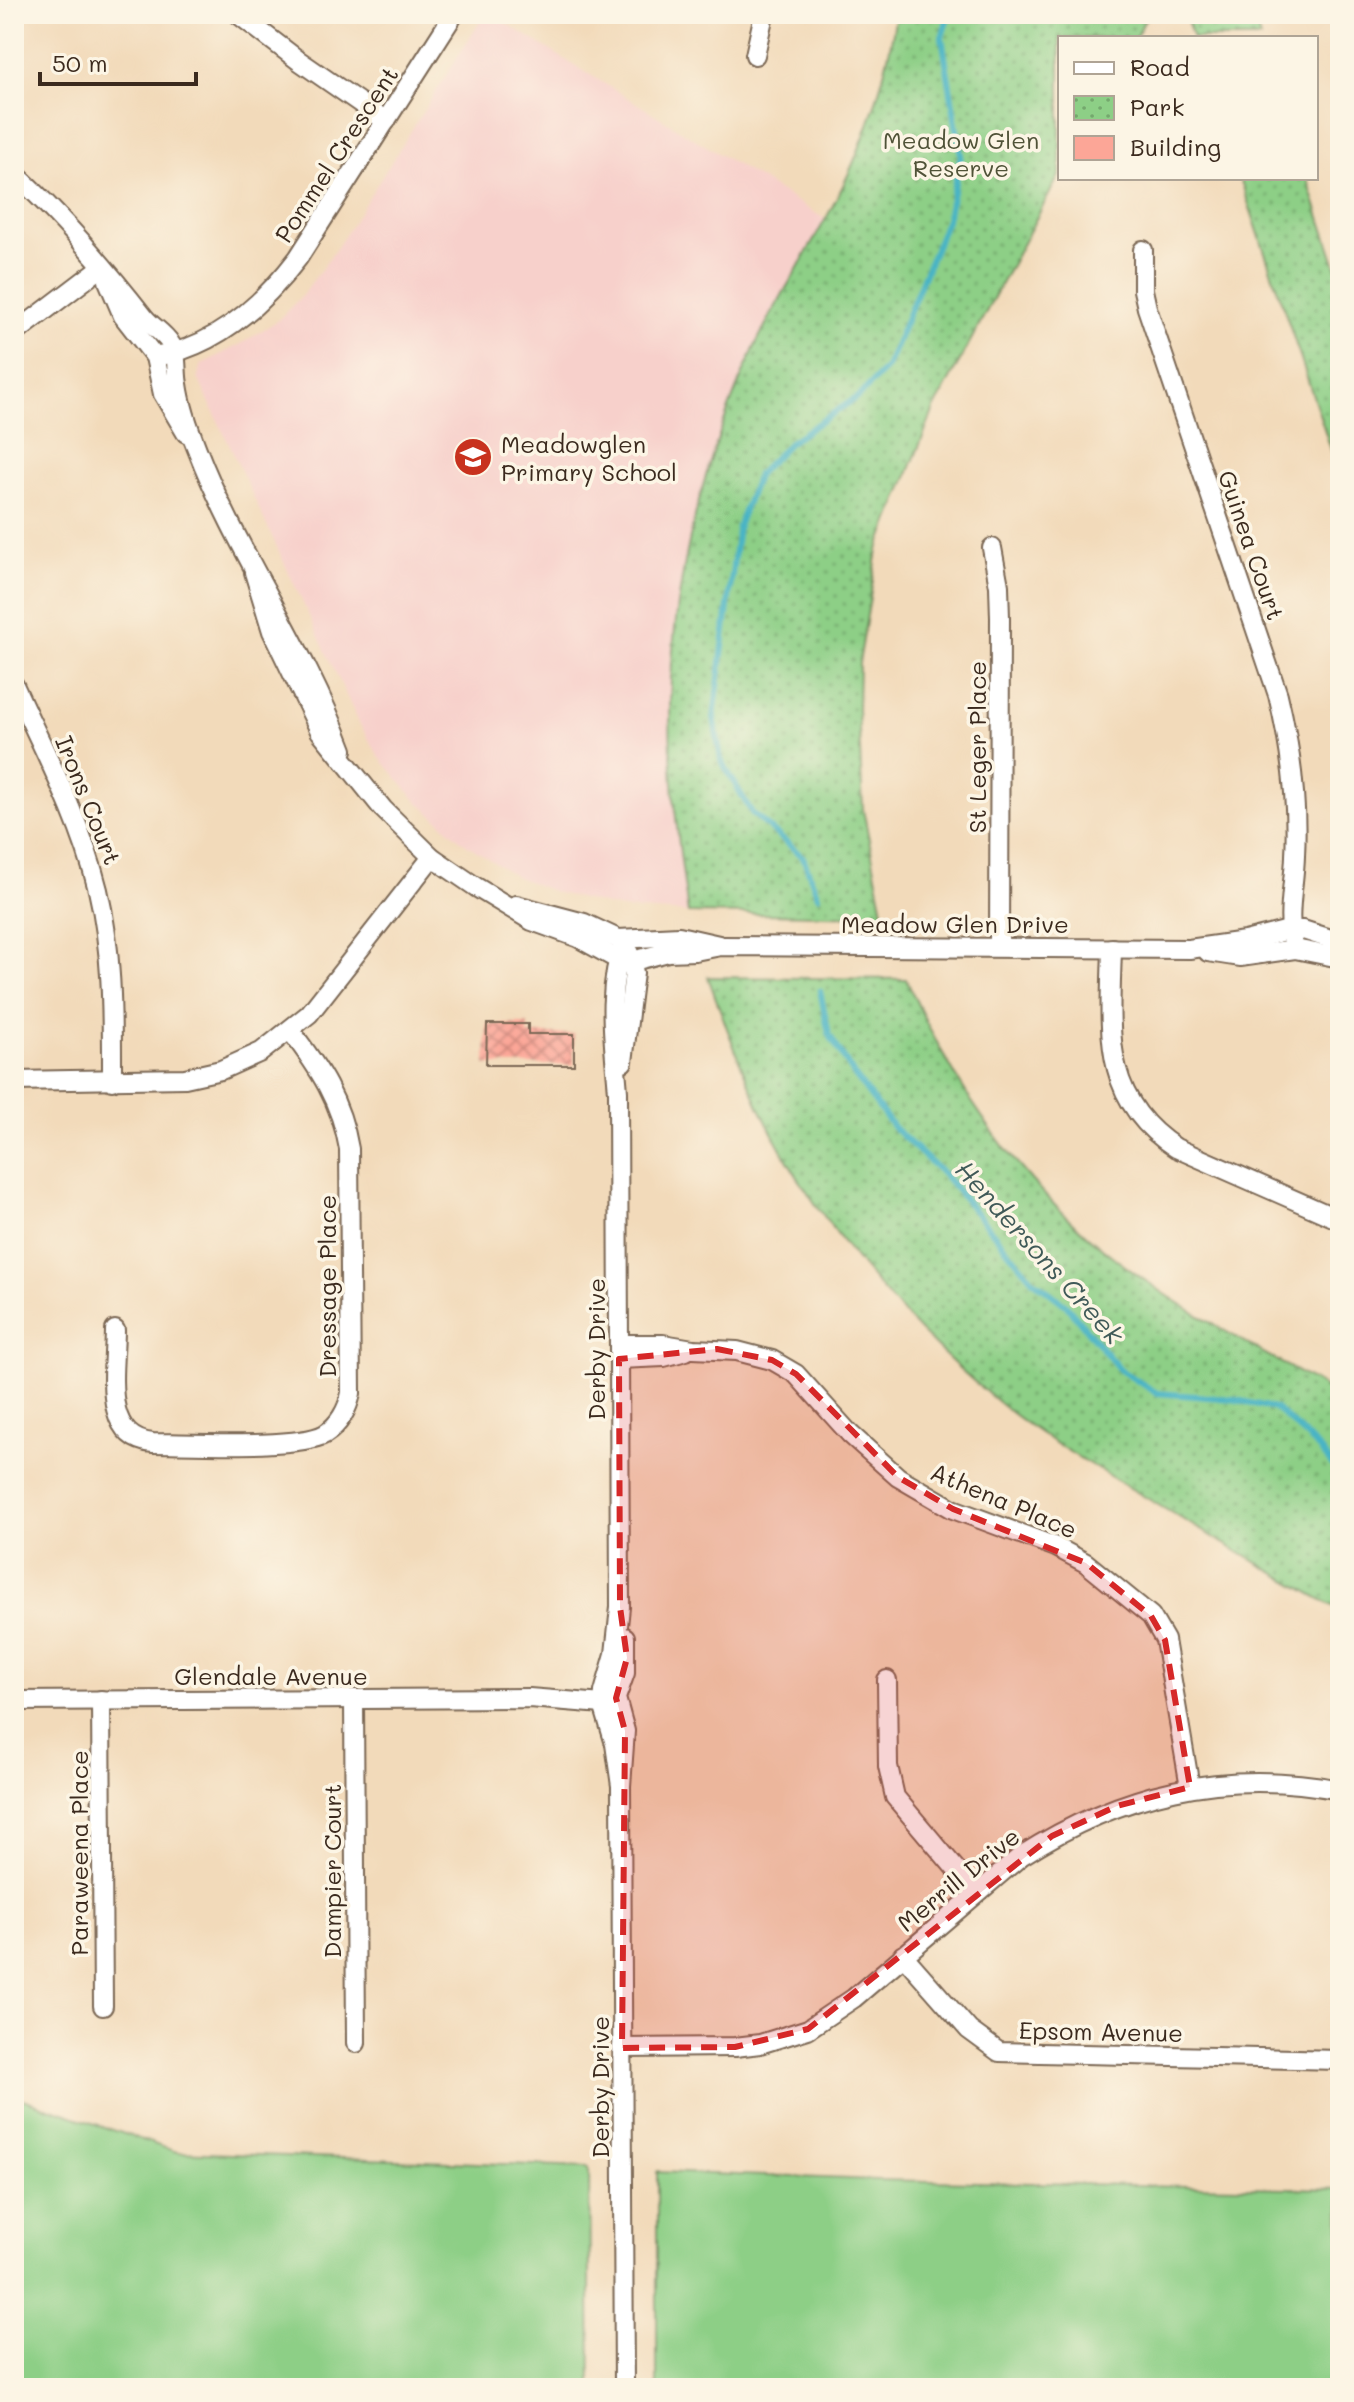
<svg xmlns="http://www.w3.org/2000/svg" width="1354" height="2402" viewBox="0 0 1354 2402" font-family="Mali,sans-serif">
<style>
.built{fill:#f7d0cb}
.green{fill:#8dcf86;stroke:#647c52;stroke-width:2}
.park{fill:url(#park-dots);stroke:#647c52;stroke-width:2}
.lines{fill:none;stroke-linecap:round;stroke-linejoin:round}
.stream{stroke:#48b4c5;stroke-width:6}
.building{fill:url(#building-cross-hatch)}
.minor-casing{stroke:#7b6855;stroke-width:22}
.minor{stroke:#fff;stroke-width:18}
.marked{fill:#d62828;fill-opacity:0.2;stroke:#d62828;stroke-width:6;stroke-dasharray:16 10;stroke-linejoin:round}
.labels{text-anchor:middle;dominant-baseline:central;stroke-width:7;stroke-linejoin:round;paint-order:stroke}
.park-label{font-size:24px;fill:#505338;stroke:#fcf5e5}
.street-label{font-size:24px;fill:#3b2a1e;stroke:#fcf5e5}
.poi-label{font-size:24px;fill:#3b2a1e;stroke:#fcf5e5;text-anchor:start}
.water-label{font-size:26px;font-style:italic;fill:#405a58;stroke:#fcf5e5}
</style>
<defs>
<pattern id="park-dots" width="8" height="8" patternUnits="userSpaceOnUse" patternTransform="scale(2)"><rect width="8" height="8" fill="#8dcf86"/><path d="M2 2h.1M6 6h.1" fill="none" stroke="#74a86d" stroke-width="1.8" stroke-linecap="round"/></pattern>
<pattern id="building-cross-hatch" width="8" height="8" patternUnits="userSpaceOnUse" patternTransform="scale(2)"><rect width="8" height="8" fill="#fca697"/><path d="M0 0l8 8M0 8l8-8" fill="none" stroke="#cd877b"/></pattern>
</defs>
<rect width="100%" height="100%" fill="#fcf5e5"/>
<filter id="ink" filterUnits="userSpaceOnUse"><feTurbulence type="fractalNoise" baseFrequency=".0125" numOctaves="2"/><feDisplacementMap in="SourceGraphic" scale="16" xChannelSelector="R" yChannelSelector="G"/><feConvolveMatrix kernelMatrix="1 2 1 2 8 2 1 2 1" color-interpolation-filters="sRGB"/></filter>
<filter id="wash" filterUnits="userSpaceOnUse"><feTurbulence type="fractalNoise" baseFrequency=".006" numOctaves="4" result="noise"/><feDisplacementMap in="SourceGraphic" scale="32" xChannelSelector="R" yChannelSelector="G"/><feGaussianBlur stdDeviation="1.8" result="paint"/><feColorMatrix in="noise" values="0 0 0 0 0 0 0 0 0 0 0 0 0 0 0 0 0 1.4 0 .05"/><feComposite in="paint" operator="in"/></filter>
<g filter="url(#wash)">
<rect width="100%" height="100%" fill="#f2daba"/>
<!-- built -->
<path class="built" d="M485,14H491L825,219L759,339L719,435L692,526L681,587L673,789L688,913L622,909L554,892L517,877L463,842L415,799L380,758L359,723L198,378L202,364L241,344L278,320L301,297L336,249Z"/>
<!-- green -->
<g class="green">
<path d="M14,2096L177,2152L589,2167L591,2388H14Z"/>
<path d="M657,2172L878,2180L1340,2189V2388H657Z"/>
</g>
<!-- park -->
<g class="park">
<path d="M896,14H1148L1135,38H1060V174L934,409L878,550L859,663L858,709L863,809L884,916L688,913C677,835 667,757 671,678C677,561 708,446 758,340C788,279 829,222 855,159C874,113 889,63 896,14Z"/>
<path d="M1185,14H1252L1260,38H1193Z"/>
<path d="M1240,178H1307L1340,278V476Z"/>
<path d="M708,977L906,979C951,1081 1014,1177 1102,1248C1174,1307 1260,1350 1340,1396V1610C1271,1571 1203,1532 1135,1491C1090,1464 1044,1439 1003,1406C923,1341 852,1263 797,1176C757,1114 733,1045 708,977Z"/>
</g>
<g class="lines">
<!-- stream -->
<g class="stream">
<path d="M818,896L803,857L752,813L721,760L714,718L738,526L758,474L790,442L859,396L887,367L947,219L961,155L942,37L949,14"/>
<path d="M820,991L829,1034L854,1075L894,1128L943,1174L1032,1279L1066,1305L1120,1370L1157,1393L1233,1399L1276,1409L1315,1444L1340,1475"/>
</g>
</g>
<g id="blocks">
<!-- building -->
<path class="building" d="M487,1024H528V1034H574V1065H486Z"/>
</g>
</g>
<g filter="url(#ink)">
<use href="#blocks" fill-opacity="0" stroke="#7b6855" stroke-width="2"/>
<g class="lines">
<!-- minor casing -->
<g class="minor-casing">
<g id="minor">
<path d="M238,14L298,60L386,121"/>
<path d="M755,55L764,14"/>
<path d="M14,173C62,216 104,266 144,317C152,327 164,333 170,343C179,355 175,371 178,384C181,406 189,429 197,449C237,553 304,645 343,750"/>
<path d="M1143,250V290L1147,308L1278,695C1291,749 1298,800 1295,856C1294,889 1285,917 1295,949"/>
<path d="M108,281L123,316L155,357L163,394L186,433"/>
<path d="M14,334L102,267"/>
<path d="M155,357C215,347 263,304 298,258L454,14"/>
<path d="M992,548L999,586L1000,618L999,947"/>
<path d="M254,572L272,631L320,731L383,809L432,857L476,887L532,921L579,938L617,959L633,961L668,952L695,951L721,946L1189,949L1245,941L1289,930H1303L1340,942"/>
<path d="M14,685C45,753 80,818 98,890C113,953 112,1017 112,1081"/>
<path d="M516,905L584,923L618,939L679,936L719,945"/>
<path d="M1112,948C1110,1028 1100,1099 1176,1148L1340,1220"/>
<path d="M1208,952L1240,957L1295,949L1340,958"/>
<path d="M623,1062L634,973L630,953"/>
<path d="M14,1081L185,1078L221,1070L261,1052L309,1014L432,857"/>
<path d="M115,1330C115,1367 100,1438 153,1443C189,1443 299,1449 325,1434C339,1425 348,1409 351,1393L349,1149C341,1101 319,1068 290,1030"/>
<path d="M619,1344H663L693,1349L737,1351L772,1360L796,1374L850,1434L898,1477L953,1509L1056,1547L1086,1563L1151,1616L1165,1640L1190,1787"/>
<path d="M619,1359L664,1357L686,1351"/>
<path d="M887,1680L888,1766L895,1797L976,1893"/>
<path d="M354,1699L356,2043"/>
<path d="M101,1700L103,2006"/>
<path d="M14,1701L529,1698L603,1704L614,1699"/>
<path d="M621,1786L615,1744L603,1704L604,1692L615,1654L620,1607L618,1092C614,1041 605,989 625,940"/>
<path d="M903,1955L969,2030L999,2052L1340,2060"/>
<path d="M622,2048L735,2047L760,2044L808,2029L854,1998L1021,1856C1121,1792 1223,1768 1340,1790"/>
<path d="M624,2388L621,1786L625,1731L616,1698L625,1673V1637"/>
</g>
</g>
<!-- minor -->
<use href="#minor" class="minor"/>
</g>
</g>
<!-- marked area -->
<path class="marked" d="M717,1349L772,1360L796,1374L898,1477L953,1509L1086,1563L1151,1616L1165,1640L1190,1787L1117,1806L1052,1836L808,2029L735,2047L622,2048L625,1731L616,1698L627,1658L620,1607L619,1359Z"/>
<!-- icons -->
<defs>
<g id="school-disc" transform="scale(2)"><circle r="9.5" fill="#c8321e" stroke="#fcf5e5"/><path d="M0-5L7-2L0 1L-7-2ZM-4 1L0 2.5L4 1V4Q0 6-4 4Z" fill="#fff"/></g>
</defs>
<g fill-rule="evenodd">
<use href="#school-disc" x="473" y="457"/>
</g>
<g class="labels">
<!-- park labels -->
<g class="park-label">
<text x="961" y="139">Meadow Glen<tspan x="961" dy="28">Reserve</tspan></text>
</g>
<!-- street labels -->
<g class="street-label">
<text transform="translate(336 154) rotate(-57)">Pommel Crescent</text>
<text transform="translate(1252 545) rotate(71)">Guinea Court</text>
<text transform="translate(976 747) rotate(-90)">St Leger Place</text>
<text transform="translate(89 800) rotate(68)">Irons Court</text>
<text x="955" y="923">Meadow Glen Drive</text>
<text transform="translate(326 1286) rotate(-90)">Dressage Place</text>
<text transform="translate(595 1349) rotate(-90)">Derby Drive</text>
<text transform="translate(1004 1500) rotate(23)">Athena Place</text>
<text x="271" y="1675">Glendale Avenue</text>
<text transform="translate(78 1853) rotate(-90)">Paraweena Place</text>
<text transform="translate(331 1871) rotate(-90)">Dampier Court</text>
<text transform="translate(958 1879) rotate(-39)">Merrill Drive</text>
<text transform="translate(1101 2031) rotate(1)">Epsom Avenue</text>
<text transform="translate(599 2087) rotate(-90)">Derby Drive</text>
</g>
<!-- poi labels -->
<g class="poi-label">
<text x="501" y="443">Meadowglen<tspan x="501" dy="28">Primary School</tspan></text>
</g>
<!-- water labels -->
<g class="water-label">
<text transform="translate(1040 1252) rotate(48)">Hendersons Creek</text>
</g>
</g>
<!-- margin -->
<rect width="1354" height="2402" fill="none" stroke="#fcf5e5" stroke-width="48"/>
<!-- legend -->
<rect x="1058" y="36" width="260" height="144" fill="#fcf5e5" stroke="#afa495" stroke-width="2"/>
<rect x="1074" y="62" width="40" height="12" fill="#ffffff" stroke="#afa495" stroke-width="2"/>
<text x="1130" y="76" font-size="24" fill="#3b2a1e">Road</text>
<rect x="1074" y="96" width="40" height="24" fill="url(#park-dots)" stroke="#afa495" stroke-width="2"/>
<text x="1130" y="116" font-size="24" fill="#3b2a1e">Park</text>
<rect x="1074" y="136" width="40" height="24" fill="#fca697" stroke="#afa495" stroke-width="2"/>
<text x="1130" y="156" font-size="24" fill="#3b2a1e">Building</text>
<!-- scale -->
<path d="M40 72v12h156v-12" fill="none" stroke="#3b2a1e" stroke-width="4"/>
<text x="52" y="72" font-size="24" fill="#3b2a1e" stroke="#fcf5e5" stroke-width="6" paint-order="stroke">50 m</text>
</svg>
